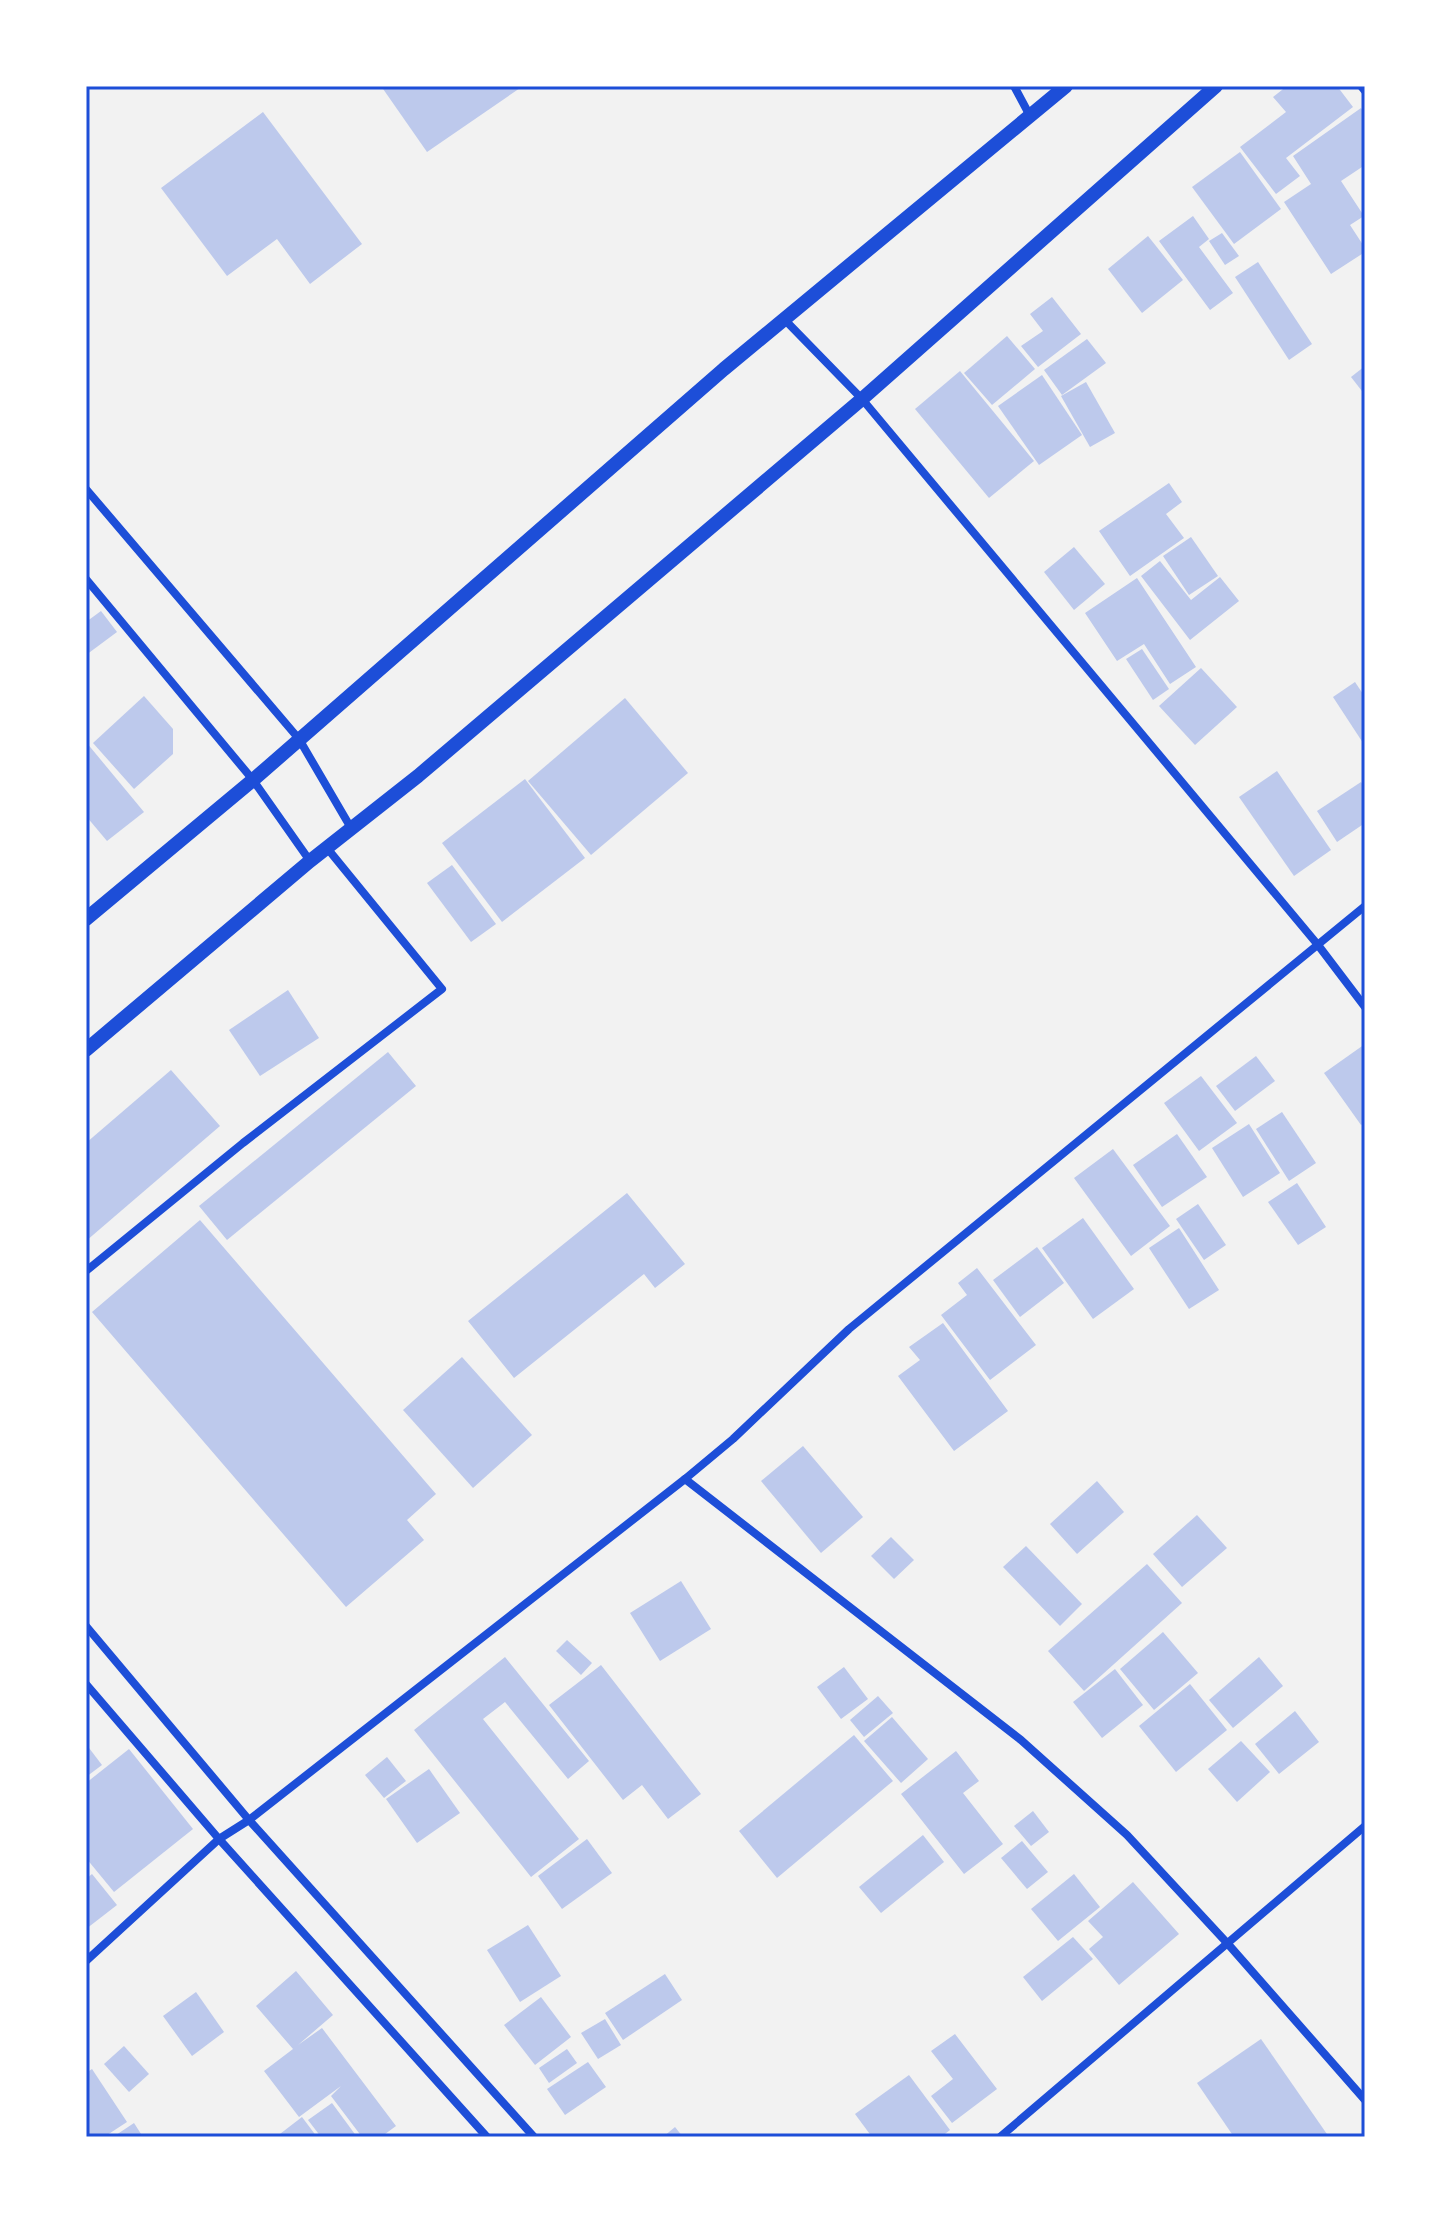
<svg xmlns="http://www.w3.org/2000/svg" width="1451" height="2223" viewBox="0 0 1451 2223" font-family="'Asap Condensed',sans-serif">
<style>
.building{fill:#bdc9ec}
.lines{fill:none;stroke-linecap:round;stroke-linejoin:round}
.minor{stroke:#1d4ed8;stroke-width:8}
.tertiary{stroke:#1d4ed8;stroke-width:14}
.neatline{fill:none;stroke:#1d4ed8;stroke-width:3}
</style>
<rect width="100%" height="100%" fill="#f2f2f2"/>
<!-- building -->
<g class="building">
<path d="M381,86H523L427,152Z"/>
<path d="M1287,86H1337L1353,107L1286,158L1300,176L1276,194L1240,147L1286,112L1273,97Z"/>
<path d="M1361,108L1365,115V165L1341,181L1364,216L1350,225L1365,248V252L1331,274L1284,202L1311,184L1293,156Z"/>
<path d="M263,112L362,244L310,284L277,239L227,276L161,188Z"/>
<path d="M1240,152L1281,209L1234,244L1192,187Z"/>
<path d="M1193,216L1209,239L1199,247L1233,293L1210,310L1159,241Z"/>
<path d="M1222,233L1239,256L1225,265L1209,241Z"/>
<path d="M1148,236L1183,280L1142,313L1108,269Z"/>
<path d="M1258,262L1312,344L1289,360L1235,277Z"/>
<path d="M1052,297L1081,334L1038,367L1021,346L1043,331L1030,314Z"/>
<path d="M1007,336L1035,369L992,405L964,373Z"/>
<path d="M1087,339L1106,363L1062,395L1044,370Z"/>
<path d="M1365,366V395L1351,377Z"/>
<path d="M960,371L1034,461L989,498L915,409Z"/>
<path d="M1042,375L1082,435L1039,465L998,406Z"/>
<path d="M1086,382L1115,433L1090,447L1061,396Z"/>
<path d="M1169,483L1182,502L1166,514L1184,538L1130,576L1099,531Z"/>
<path d="M1191,537L1218,576L1189,595L1163,556Z"/>
<path d="M1074,547L1105,584L1074,610L1044,572Z"/>
<path d="M1160,561L1191,600L1220,577L1239,601L1190,640L1141,576Z"/>
<path d="M1137,578L1196,667L1170,684L1144,644L1117,661L1085,613Z"/>
<path d="M101,611L117,632L86,655V622Z"/>
<path d="M1142,649L1169,689L1153,700L1126,659Z"/>
<path d="M1201,668L1237,707L1195,745L1159,706Z"/>
<path d="M1355,682L1365,697V746L1333,697Z"/>
<path d="M144,696L173,729V754L134,789L93,743Z"/>
<path d="M625,698L688,773L591,855L528,781Z"/>
<path d="M86,742L144,812L107,841L86,816Z"/>
<path d="M1277,771L1331,850L1294,876L1239,797Z"/>
<path d="M525,779L585,858L502,922L442,843Z"/>
<path d="M1361,782L1365,789V823L1337,842L1317,811Z"/>
<path d="M452,865L496,924L471,942L427,883Z"/>
<path d="M288,990L319,1038L260,1076L229,1030Z"/>
<path d="M1365,1044V1122L1361,1125L1324,1073Z"/>
<path d="M388,1052L416,1086L227,1240L199,1206Z"/>
<path d="M1256,1056L1275,1081L1235,1111L1216,1086Z"/>
<path d="M171,1070L220,1126L86,1241V1143Z"/>
<path d="M1201,1076L1237,1123L1199,1151L1164,1103Z"/>
<path d="M1282,1112L1316,1163L1289,1181L1256,1129Z"/>
<path d="M1249,1124L1280,1173L1243,1197L1212,1148Z"/>
<path d="M1177,1134L1207,1177L1162,1207L1133,1165Z"/>
<path d="M1113,1149L1170,1226L1131,1256L1074,1178Z"/>
<path d="M1297,1183L1326,1227L1298,1245L1268,1202Z"/>
<path d="M627,1193L685,1264L655,1288L644,1274L514,1378L468,1321Z"/>
<path d="M1198,1204L1226,1245L1204,1260L1176,1219Z"/>
<path d="M1083,1218L1134,1289L1093,1319L1042,1248Z"/>
<path d="M200,1220L436,1494L407,1520L424,1540L346,1607L92,1312Z"/>
<path d="M1179,1228L1219,1290L1189,1309L1149,1248Z"/>
<path d="M1037,1247L1064,1283L1020,1317L993,1280Z"/>
<path d="M977,1268L1036,1345L990,1380L941,1315L967,1295L958,1283Z"/>
<path d="M943,1323L1008,1411L954,1451L898,1376L920,1360L909,1347Z"/>
<path d="M462,1357L532,1435L473,1488L403,1410Z"/>
<path d="M803,1446L863,1517L821,1553L761,1481Z"/>
<path d="M1097,1481L1124,1512L1077,1554L1050,1524Z"/>
<path d="M1197,1515L1227,1548L1182,1587L1153,1554Z"/>
<path d="M891,1537L914,1560L894,1579L871,1556Z"/>
<path d="M1026,1546L1082,1604L1060,1626L1003,1567Z"/>
<path d="M1147,1564L1182,1603L1084,1691L1048,1651Z"/>
<path d="M681,1581L711,1629L660,1661L630,1613Z"/>
<path d="M1163,1632L1198,1673L1154,1710L1120,1669Z"/>
<path d="M567,1640L592,1663L581,1675L556,1651Z"/>
<path d="M505,1657L589,1761L568,1779L505,1702L483,1719L579,1839L531,1877L414,1730Z"/>
<path d="M1259,1657L1283,1686L1233,1728L1209,1700Z"/>
<path d="M601,1665L701,1794L668,1819L642,1785L623,1800L549,1705Z"/>
<path d="M844,1667L868,1699L841,1719L817,1687Z"/>
<path d="M1115,1669L1143,1705L1102,1738L1073,1702Z"/>
<path d="M1190,1684L1227,1730L1176,1772L1139,1726Z"/>
<path d="M878,1696L893,1713L864,1737L850,1720Z"/>
<path d="M1295,1711L1319,1742L1279,1774L1255,1744Z"/>
<path d="M892,1717L928,1759L901,1783L864,1741Z"/>
<path d="M854,1735L893,1781L777,1878L739,1831Z"/>
<path d="M1241,1741L1270,1772L1237,1802L1208,1769Z"/>
<path d="M86,1744L102,1765L86,1777Z"/>
<path d="M129,1749L193,1829L114,1892L86,1858V1783Z"/>
<path d="M956,1751L979,1781L963,1793L1003,1844L964,1874L901,1794Z"/>
<path d="M387,1757L406,1781L384,1798L365,1775Z"/>
<path d="M429,1769L460,1813L417,1843L386,1799Z"/>
<path d="M1033,1811L1049,1832L1031,1846L1014,1826Z"/>
<path d="M923,1835L944,1862L881,1913L859,1887Z"/>
<path d="M587,1839L612,1873L562,1909L538,1876Z"/>
<path d="M1022,1841L1048,1872L1027,1889L1001,1858Z"/>
<path d="M92,1874L117,1905L86,1929V1879Z"/>
<path d="M1074,1874L1100,1907L1058,1941L1031,1909Z"/>
<path d="M1133,1882L1179,1934L1119,1985L1089,1949L1103,1937L1088,1921Z"/>
<path d="M528,1925L561,1976L520,2002L487,1950Z"/>
<path d="M1073,1937L1093,1959L1042,2001L1023,1977Z"/>
<path d="M296,1971L333,2015L298,2045L322,2028L396,2126L381,2137H362L331,2096L341,2086L299,2117L264,2071L293,2049L256,2006Z"/>
<path d="M665,1974L682,2000L623,2040L605,2013Z"/>
<path d="M196,1992L224,2032L192,2056L163,2016Z"/>
<path d="M541,1997L571,2037L535,2065L504,2025Z"/>
<path d="M605,2019L621,2045L598,2059L581,2033Z"/>
<path d="M955,2034L997,2089L952,2123L931,2096L953,2079L931,2051Z"/>
<path d="M1261,2039L1329,2137H1234L1197,2083Z"/>
<path d="M124,2046L149,2074L129,2092L104,2064Z"/>
<path d="M567,2049L577,2063L549,2083L539,2068Z"/>
<path d="M588,2062L606,2087L565,2115L547,2089Z"/>
<path d="M92,2069L127,2122L104,2137H86V2073Z"/>
<path d="M909,2075L950,2130L941,2137H872L855,2114Z"/>
<path d="M332,2103L357,2137H321L308,2120Z"/>
<path d="M302,2117L317,2137H276Z"/>
<path d="M134,2123L143,2137H113Z"/>
<path d="M675,2127L683,2137H663Z"/>
</g>
<g class="lines">
<!-- minor -->
<g class="minor">
<path d="M1014,86L1030,116"/>
<path d="M1361,86L1365,91"/>
<path d="M784,319L862,399L1318,945L1365,1007"/>
<path d="M86,489L299,739L351,828"/>
<path d="M86,579L253,780L310,861"/>
<path d="M86,1271L243,1143L442,989L327,848"/>
<path d="M685,1479L1021,1740L1127,1835L1228,1944L1365,2100"/>
<path d="M86,1626L249,1820L534,2137"/>
<path d="M86,1684L219,1839L487,2137"/>
<path d="M86,1961L219,1839L249,1820L685,1479L733,1439L849,1329L1365,906"/>
<path d="M1000,2137L1365,1826"/>
</g>
<!-- tertiary -->
<g class="tertiary">
<path d="M86,919L253,780L724,369L1066,86"/>
<path d="M86,1050L310,861L418,776L862,399L1216,86"/>
</g>
</g>
<!-- border -->
<rect width="1451" height="2223" fill="none" stroke="#ffffff" stroke-width="176"/>
<rect x="88" y="88" width="1275" height="2047" class="neatline"/>
</svg>
